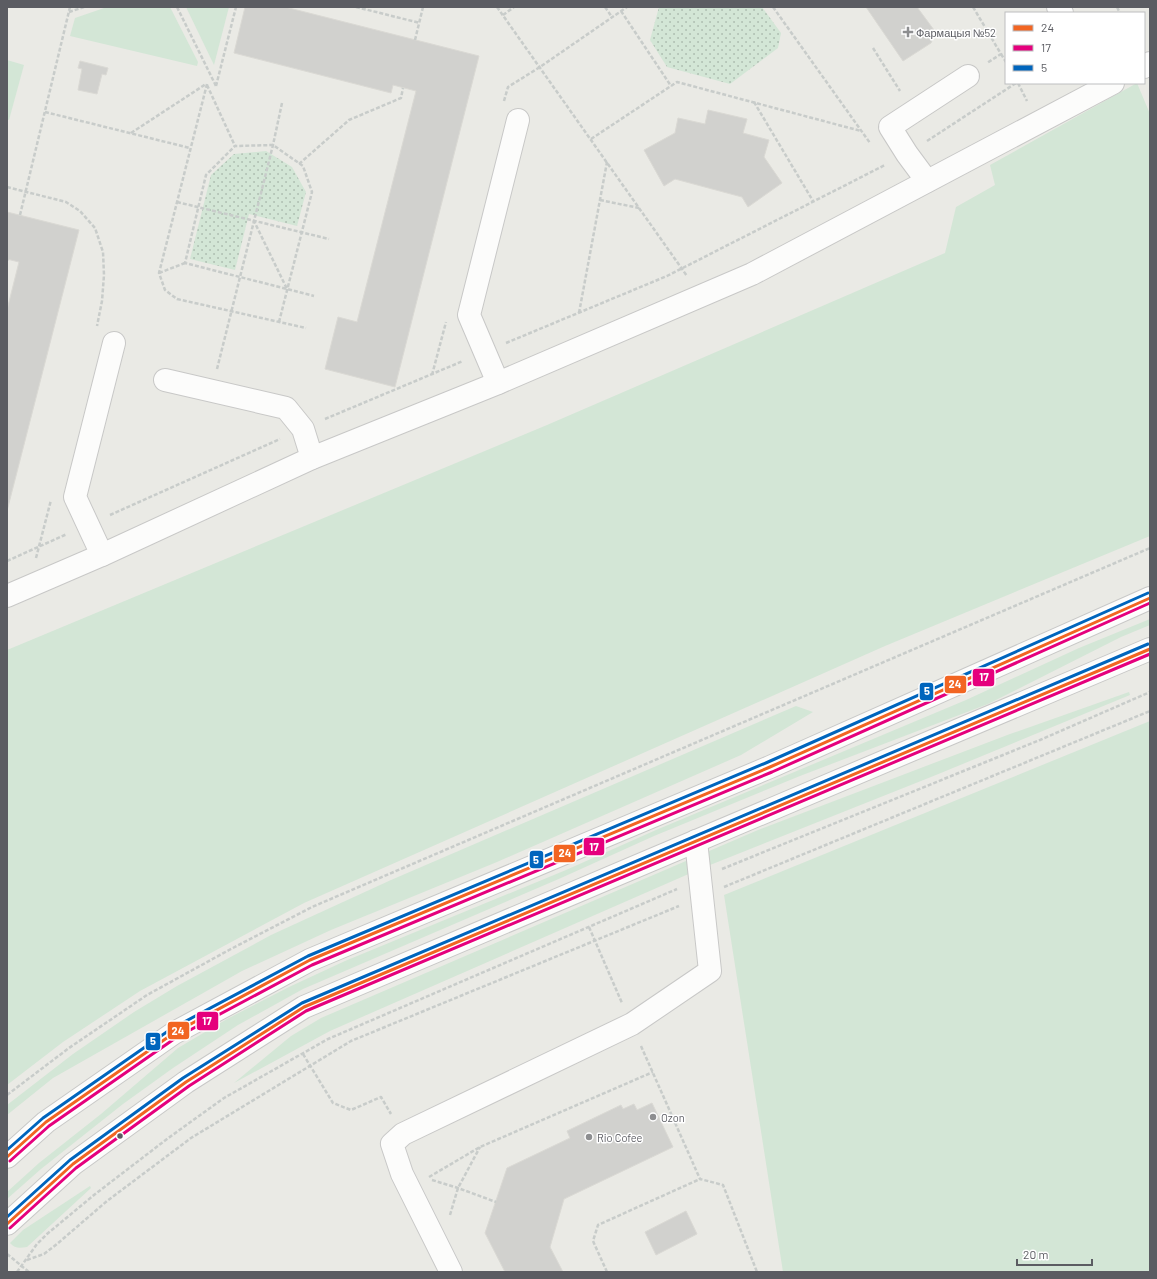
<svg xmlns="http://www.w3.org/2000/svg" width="1157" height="1279" viewBox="0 0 1157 1279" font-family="Barlow,sans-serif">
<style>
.grass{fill:#d3e6d6}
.park{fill:url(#park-dots)}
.building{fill:#d1d1ce;stroke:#dad9d4}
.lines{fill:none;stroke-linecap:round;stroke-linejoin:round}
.minor-casing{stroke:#c8c8c7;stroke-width:24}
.path{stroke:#c8ccca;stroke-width:2.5;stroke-dasharray:4 2;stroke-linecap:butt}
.minor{stroke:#fcfcfb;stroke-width:22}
.bus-1-casing{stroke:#fff;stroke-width:6}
.bus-2-casing{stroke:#fff;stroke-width:6}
.bus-3-casing{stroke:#fff;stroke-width:6}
.bus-1{stroke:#f26522;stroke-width:3}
.bus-2{stroke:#e5007d;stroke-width:3}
.bus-3{stroke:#0065bd;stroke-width:3}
.poi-dot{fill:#8d8e90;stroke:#fff;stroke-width:1.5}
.bus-dot{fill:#5b5c62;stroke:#fff;stroke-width:1.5}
.labels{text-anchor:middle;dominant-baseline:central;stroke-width:3;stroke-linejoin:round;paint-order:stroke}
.poi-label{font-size:11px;fill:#5b5c62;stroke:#fff;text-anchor:start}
.line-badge{stroke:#fff;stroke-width:1.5}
.badge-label{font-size:11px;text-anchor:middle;font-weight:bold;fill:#fff}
</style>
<defs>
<pattern id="park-dots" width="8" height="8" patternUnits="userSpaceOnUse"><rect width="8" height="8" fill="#d3e6d6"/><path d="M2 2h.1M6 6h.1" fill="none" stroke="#aebeb1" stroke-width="1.8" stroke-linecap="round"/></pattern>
</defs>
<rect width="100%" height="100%" fill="#eaeae5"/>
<!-- grass -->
<g class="grass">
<path d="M107,7H170L198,62L197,66L70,36L75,18Z"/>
<path d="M186,7H229L214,65Z"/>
<path d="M7,60L24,65L9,120L7,119Z"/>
<path d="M1137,83L1150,114V536L885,646L304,903L140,991L63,1042L7,1085V650L547,425L945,253L956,207L995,185L990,165Z"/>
<path d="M1150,619V625L1121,637L988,704L800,776L654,836L561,878L303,989L238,1025L173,1068L123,1104L41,1169L7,1199V1192L39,1163L101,1114L178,1048L227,1019L289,987L345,961L566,870L656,830L966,700L1079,648Z"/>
<path d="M1129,692L1130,695L936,775L700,869L330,1031L234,1083L291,1036L321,1018L758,830L1010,734Z"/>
<path d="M796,706L813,712L741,755L497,862L331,930L242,971L53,1078L7,1115V1105L73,1054L134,1012L177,986L271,935L391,880Z"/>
<path d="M1150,721V1272H783L724,895Z"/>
<path d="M90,1186L91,1188L27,1247C20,1248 15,1249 10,1243L23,1230Z"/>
</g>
<!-- park -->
<g class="park">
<path d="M659,7H762L781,33L778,48L730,84L667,67L650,40Z"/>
<path d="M266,151L292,167L306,192L297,226L249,214L235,270L190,259L211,175L234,154Z"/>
</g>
<!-- building -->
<g class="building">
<path d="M245,7H285L479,56L395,387L325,369L338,317L357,322L416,91L393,85L391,93L234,53Z"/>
<path d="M866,7H917L934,30V36L931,43L903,61Z"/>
<path d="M80,61L108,68L106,75L102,74L97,94L78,90L82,69L78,68Z"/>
<path d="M708,110L747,119L743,133L769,140L764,157L782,183L748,207L742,197L675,179L664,186L644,150L675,133L678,118L705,124Z"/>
<path d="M7,212L79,230L7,511V310L19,262L7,259Z"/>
<path d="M652,1103L673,1147L564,1199L550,1247L563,1272H505L485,1233L507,1168L570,1138L567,1131L621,1105L623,1109L634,1104L637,1110Z"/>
<path d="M686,1211L697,1234L656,1255L645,1232Z"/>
</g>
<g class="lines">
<!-- minor casing -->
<g class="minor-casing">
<g id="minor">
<path d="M1058,7L1062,13"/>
<path d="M1144,67L1150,63"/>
<path d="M927,181L907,154L890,127L968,76"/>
<path d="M165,380L286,408L303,429L312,458"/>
<path d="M498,383L469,315L518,120"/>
<path d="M102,555L75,497L114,343"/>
<path d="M7,596L102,555L312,458L498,383L752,274L1113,83"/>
<path d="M7,1157L46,1122L174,1033L310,960L770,767L1150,598"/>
<path d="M7,1224L73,1164L186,1082L304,1007L1150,649"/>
<path d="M451,1272L402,1174L392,1144L403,1134L632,1024L710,971L696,841"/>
</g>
</g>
<!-- path -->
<g class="path">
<path d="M177,7L216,86"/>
<path d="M356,7L420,23"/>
<path d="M497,7L687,276"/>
<path d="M605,7L612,17"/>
<path d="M773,7L870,143"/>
<path d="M973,7L1001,54L987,63"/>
<path d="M1117,7L1120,13"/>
<path d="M621,11L671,86"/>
<path d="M69,12L84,7"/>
<path d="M503,15L514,7"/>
<path d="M415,40L423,7"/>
<path d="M873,48L900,91"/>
<path d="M1001,54L1006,62"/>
<path d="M1018,83L1027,101"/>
<path d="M207,84L159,273L165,290L177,299L306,328"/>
<path d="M207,85L235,146"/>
<path d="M216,86L236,7"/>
<path d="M504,101L508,87L540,67L627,7"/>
<path d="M754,102L813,201"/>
<path d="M282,103L273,145L254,221L287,289L314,296"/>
<path d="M45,112L190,148"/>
<path d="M131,133L206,84"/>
<path d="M591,139L677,82L861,131"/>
<path d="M927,141L1016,83"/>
<path d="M299,164L349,120L401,98L403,88"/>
<path d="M7,187L66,202L80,211L95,228L103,252L104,275L102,301L97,326"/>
<path d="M600,200L639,208"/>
<path d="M177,202L329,239"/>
<path d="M20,215L70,7"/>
<path d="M7,260L8,259"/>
<path d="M159,273L185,263"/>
<path d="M579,313L607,162"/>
<path d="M279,322L312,192L303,166L273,145L235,146L206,175L185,263L287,289"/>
<path d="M506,343L667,276L885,165"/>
<path d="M217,369L254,221"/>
<path d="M432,375L446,322"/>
<path d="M325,419L463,361"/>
<path d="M110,515L280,439"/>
<path d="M36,558L51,500"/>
<path d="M7,561L67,534"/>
<path d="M722,869L1040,740L1150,692"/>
<path d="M724,887L1150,711"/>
<path d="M589,927L622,1003"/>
<path d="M641,1046L700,1179L723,1185L757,1272"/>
<path d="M303,1054L333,1103L351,1110L381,1097L391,1114"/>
<path d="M7,1095L69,1048L147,995L229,950L312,907L1150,548"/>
<path d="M429,1177L480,1147L653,1072"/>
<path d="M432,1180L458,1188L496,1202"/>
<path d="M450,1215L458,1188L480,1147"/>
<path d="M7,1254L29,1272"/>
<path d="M27,1260L44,1254L57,1244L107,1201L191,1138L351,1041L679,906"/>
<path d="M17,1272L37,1244L47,1234L94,1195L167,1139L224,1098L328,1039L677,889"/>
<path d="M607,1272L593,1241L598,1225L700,1179"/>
</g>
<!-- minor -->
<use href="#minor" class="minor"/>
<!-- bus-1 casing -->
<g class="bus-1-casing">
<g id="bus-1">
<path d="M7,1157L46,1122L174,1033L310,960L770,767L1150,598"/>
<path d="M7,1224L73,1164L186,1082L304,1007L1150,649"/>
</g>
</g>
<!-- bus-2 casing -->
<g class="bus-2-casing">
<g id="bus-2">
<path d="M10,1161L49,1126L177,1037L312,965L772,772L1150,603"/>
<path d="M10,1228L76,1168L189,1086L306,1011L1150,654"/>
</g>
</g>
<!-- bus-3 casing -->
<g class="bus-3-casing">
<g id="bus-3">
<path d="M7,1150L43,1118L171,1029L308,956L768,762L1148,593"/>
<path d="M7,1217L70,1160L183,1078L302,1003L1148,644"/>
</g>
</g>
<!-- bus-1 -->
<use href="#bus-1" class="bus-1"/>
<!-- bus-2 -->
<use href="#bus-2" class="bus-2"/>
<!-- bus-3 -->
<use href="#bus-3" class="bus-3"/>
</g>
<!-- markers -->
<g class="poi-dot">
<path d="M906 26h4v4h4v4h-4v4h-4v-4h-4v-4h4z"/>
<circle cx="653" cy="1117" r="4"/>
<circle cx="589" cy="1137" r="4"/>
</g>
<circle class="bus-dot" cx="120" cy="1136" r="3.5"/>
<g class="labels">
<!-- poi labels -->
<g class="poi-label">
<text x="916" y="32">Фармацыя №52</text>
<text x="661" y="1117">Ozon</text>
<text x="597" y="1137">Rio Cofee</text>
</g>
</g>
<g class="line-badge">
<rect x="972" y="668" width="23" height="19" rx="4" fill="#e5007d"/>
<rect x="944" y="675" width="23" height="19" rx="4" fill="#f26522"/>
<rect x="919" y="682" width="15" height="19" rx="4" fill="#0065bd"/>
<rect x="583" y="837" width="22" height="19" rx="4" fill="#e5007d"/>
<rect x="553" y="844" width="23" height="19" rx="4" fill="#f26522"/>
<rect x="529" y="850" width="15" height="19" rx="4" fill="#0065bd"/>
<rect x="196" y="1011" width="23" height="20" rx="4" fill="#e5007d"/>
<rect x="167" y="1021" width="23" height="19" rx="4" fill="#f26522"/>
<rect x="145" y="1032" width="16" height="19" rx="4" fill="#0065bd"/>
</g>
<g class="badge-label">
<text x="984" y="681">17</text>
<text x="955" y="688">24</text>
<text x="927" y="695">5</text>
<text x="594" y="851">17</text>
<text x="565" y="857">24</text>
<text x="536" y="864">5</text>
<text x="207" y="1025">17</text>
<text x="178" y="1035">24</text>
<text x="153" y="1045">5</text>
</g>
<!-- border -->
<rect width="1157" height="1279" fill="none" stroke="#5b5c62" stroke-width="16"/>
<!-- legend -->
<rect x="1005" y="12" width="140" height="72" fill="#ffffff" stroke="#bdbec0"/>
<rect x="1013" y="25" width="20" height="6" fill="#f26522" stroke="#bdbec0"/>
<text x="1041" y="32" font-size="12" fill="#5b5c62">24</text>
<rect x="1013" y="45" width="20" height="6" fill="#e5007d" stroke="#bdbec0"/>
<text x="1041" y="52" font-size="12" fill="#5b5c62">17</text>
<rect x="1013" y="65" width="20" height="6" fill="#0065bd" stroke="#bdbec0"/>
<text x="1041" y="72" font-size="12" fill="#5b5c62">5</text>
<!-- scale -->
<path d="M1017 1259v6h75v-6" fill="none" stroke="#5b5c62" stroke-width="2"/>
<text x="1023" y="1259" font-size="12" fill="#5b5c62" stroke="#ffffff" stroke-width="3" paint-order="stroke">20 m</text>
</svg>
